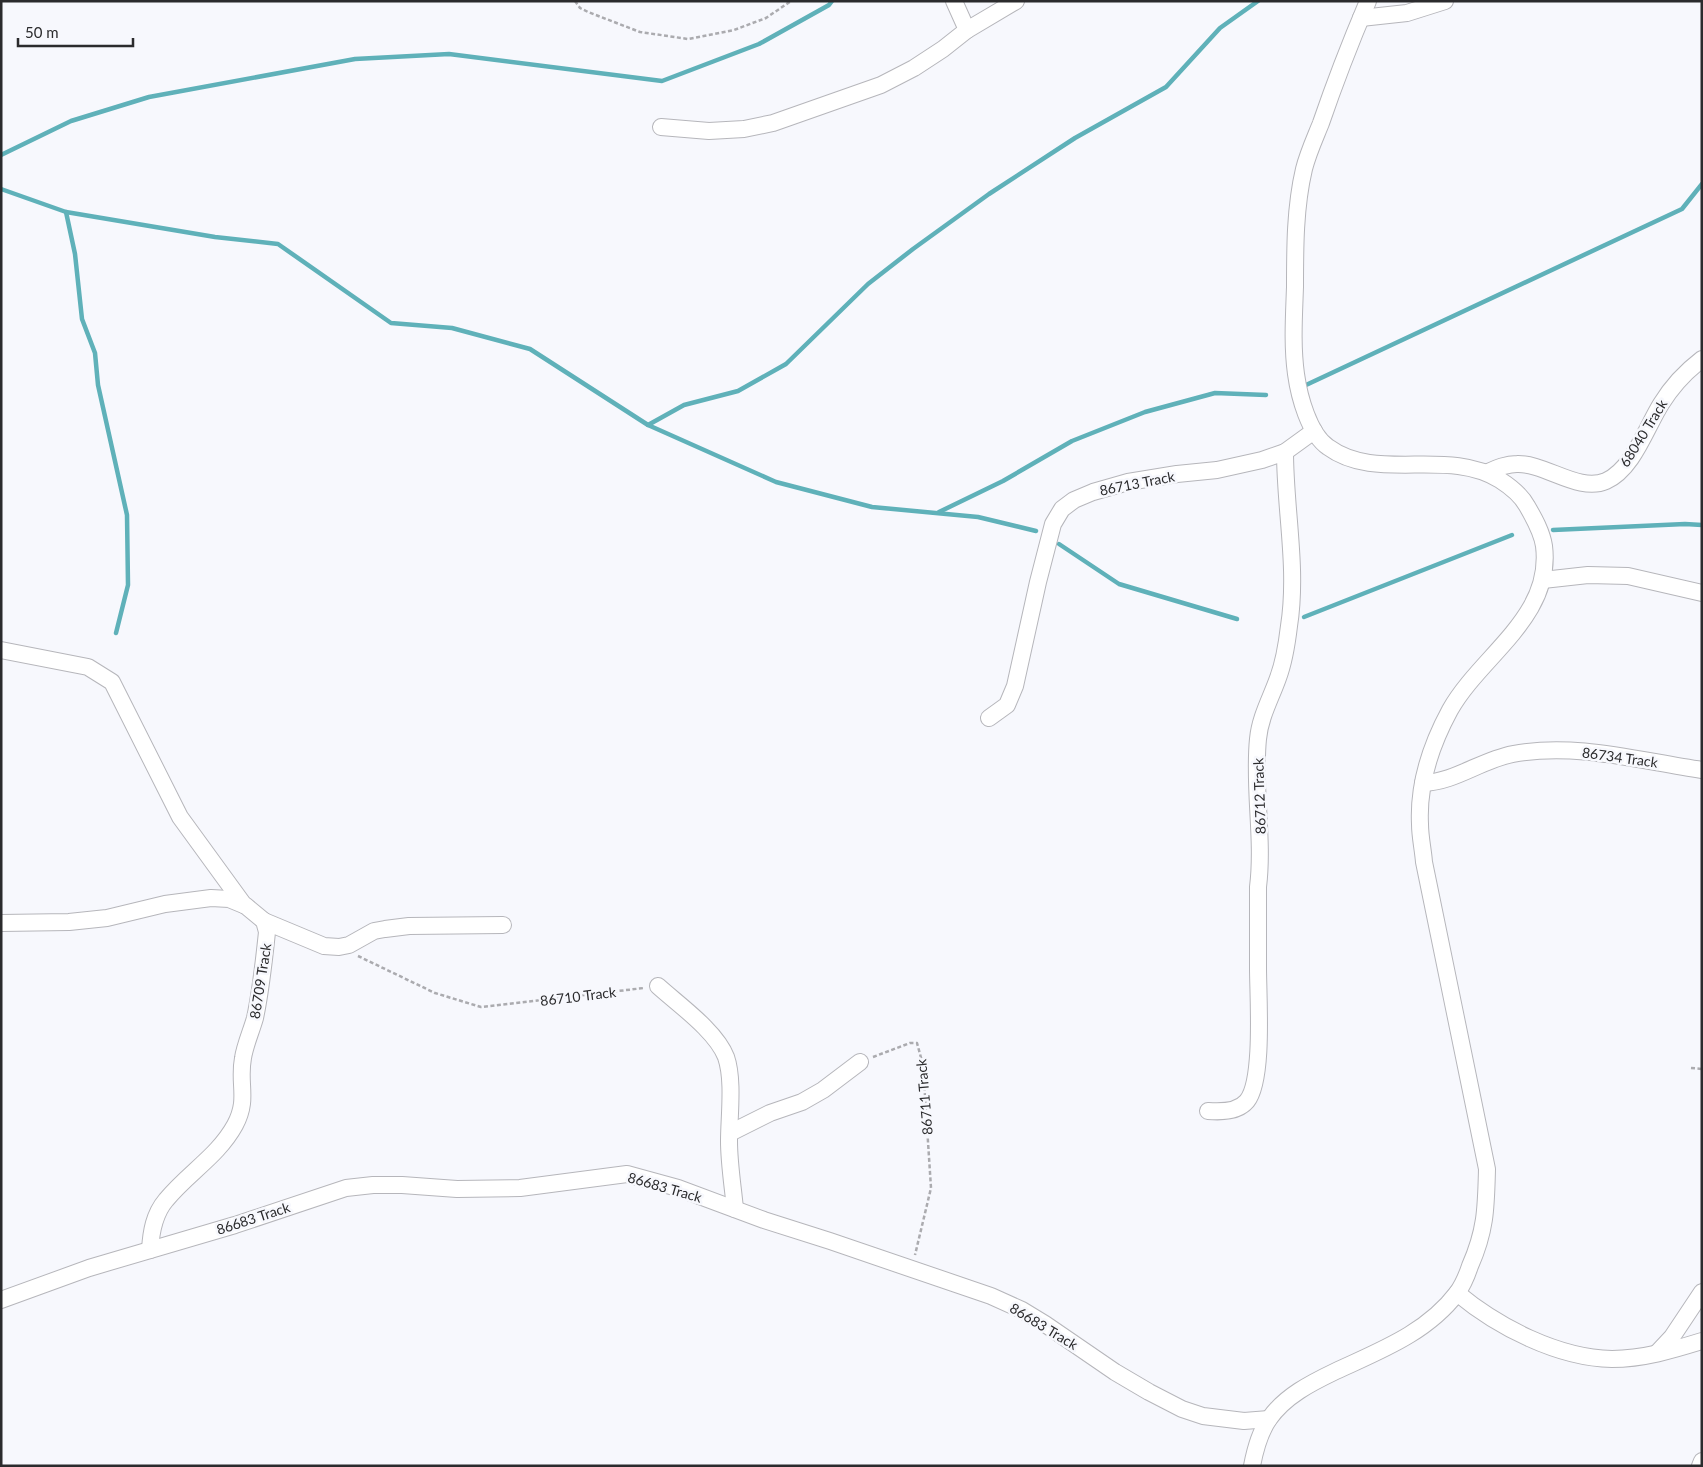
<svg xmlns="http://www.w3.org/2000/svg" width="1703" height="1467" viewBox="0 0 1703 1467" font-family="Lato,sans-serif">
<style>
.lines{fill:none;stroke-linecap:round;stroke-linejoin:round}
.stream{stroke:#5fb1b9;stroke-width:4.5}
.minor-casing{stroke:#b6b6bb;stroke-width:18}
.path{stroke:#ababaf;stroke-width:2.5;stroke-dasharray:4 2.5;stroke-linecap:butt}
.minor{stroke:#fff;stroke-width:16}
.labels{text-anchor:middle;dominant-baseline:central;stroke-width:5;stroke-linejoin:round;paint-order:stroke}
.street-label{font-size:14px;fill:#2b2b2d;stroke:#f7f8fd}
</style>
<rect width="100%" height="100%" fill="#f7f8fd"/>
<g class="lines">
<!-- stream -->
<g class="stream">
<path d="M1,155L71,121L149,97L355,59L449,54L662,81L759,44L829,5L832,1"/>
<path d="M1,189L66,212L215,237L278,244L391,323L452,328L530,349L648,425L776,482L872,507L978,517L1036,531"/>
<path d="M66,212L75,254L82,319L95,353L98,385L127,515L128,585L116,633"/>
<path d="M1306,385L1682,209L1702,184"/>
<path d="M648,425L684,405L738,391L786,364L868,284L913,249L989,194L1075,138L1166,87L1220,28L1258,1"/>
<path d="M939,512L1003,481L1072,441L1145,412L1215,393L1266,395"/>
<path d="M1553,530L1685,524L1702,525"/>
<path d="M1059,544L1119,584L1237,619"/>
<path d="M1304,617L1512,535"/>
</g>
<!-- minor casing -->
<g class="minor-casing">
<g id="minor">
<path d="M954,1L967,30L1016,1"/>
<path d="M1361,18L1407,13L1445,1"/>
<path d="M661,127L709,131L744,129L773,123L881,85L914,68L943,49L967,30"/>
<path d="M1488,472C1497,468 1506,464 1517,464C1545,463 1579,493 1606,481C1633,469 1646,428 1661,404C1672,386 1685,372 1702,359"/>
<path d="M1543,580L1588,575L1628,576L1702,593"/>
<path d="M1,650L88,667L112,682L180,817L244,905"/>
<path d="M989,718L1007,705L1015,686L1038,582L1053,524L1062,509L1074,500L1093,492L1128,482L1177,474L1217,470L1262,460L1285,452L1314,431"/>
<path d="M1423,783C1455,782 1481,760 1513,754C1576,742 1639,761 1702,770"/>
<path d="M264,921L324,946L339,947L349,945L374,931L385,929L409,926L503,925"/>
<path d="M1,923L69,922L107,918L165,904L211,898L229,899L246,906L264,921L267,932C264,961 261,990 255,1018C251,1032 245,1045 243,1058C238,1084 249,1099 235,1125C218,1156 188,1173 166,1200C154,1214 151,1232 150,1250"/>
<path d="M658,986C679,1005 716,1031 726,1057C734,1080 729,1117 729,1141C729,1164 733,1187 735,1209"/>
<path d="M1208,1111C1221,1112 1238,1112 1247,1101C1264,1080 1258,997 1258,968C1258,941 1258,914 1258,887C1264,838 1253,788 1258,739C1260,717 1271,698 1278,678C1284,662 1287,643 1289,626C1298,568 1285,510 1285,452"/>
<path d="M730,1133L770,1113L802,1102L823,1090L860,1062"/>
<path d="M1457,1293C1498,1327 1558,1358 1612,1359C1643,1359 1673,1350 1702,1341"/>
<path d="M1,1300L89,1268L235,1225L346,1188L373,1185H402L457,1189L520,1188L627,1174L678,1188L764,1220L830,1241L991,1296L1022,1310L1045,1324L1115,1372L1149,1392L1182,1409L1203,1416L1244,1421L1269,1419"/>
<path d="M1657,1353L1672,1337L1702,1292"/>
<path d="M1252,1466C1255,1450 1260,1432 1269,1419C1285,1396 1311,1383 1336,1371C1379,1351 1427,1333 1457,1293C1463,1285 1467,1275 1470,1266C1486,1230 1486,1207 1487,1169L1424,862C1423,849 1420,837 1420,824C1418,784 1431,745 1450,710C1481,655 1553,617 1544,546C1542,532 1534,518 1527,506C1521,495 1511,487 1500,480C1447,447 1377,483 1328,447C1309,434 1299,396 1296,374C1292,345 1294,316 1295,287C1295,248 1295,207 1304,169C1308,153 1315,138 1321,123C1335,82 1351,41 1368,1"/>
<path d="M1700,1466L1702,1461"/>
</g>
</g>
<!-- path -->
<g class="path">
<path d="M575,1L580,8L588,12L640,32L688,39L734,30L766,18L791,1"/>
<path d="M358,956L435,993L481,1007L644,988"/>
<path d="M873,1057L910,1043H917L923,1065L931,1188L915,1255"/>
<path d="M1691,1068L1702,1069"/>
</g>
<!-- minor -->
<use href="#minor" class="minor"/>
</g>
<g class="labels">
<!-- street labels -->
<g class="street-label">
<text transform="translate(1643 433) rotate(-58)">68040 Track</text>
<text transform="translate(1137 483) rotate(-11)">86713 Track</text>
<text transform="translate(1620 757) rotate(8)">86734 Track</text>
<text transform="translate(1259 796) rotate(-92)">86712 Track</text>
<text transform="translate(260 981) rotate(-81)">86709 Track</text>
<text transform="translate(578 996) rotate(-7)">86710 Track</text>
<text transform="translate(924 1097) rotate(-95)">86711 Track</text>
<text transform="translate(665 1187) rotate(16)">86683 Track</text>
<text transform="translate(253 1218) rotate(-18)">86683 Track</text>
<text transform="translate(1044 1326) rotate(31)">86683 Track</text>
</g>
</g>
<!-- border -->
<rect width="1703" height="1467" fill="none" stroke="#2b2b2d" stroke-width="5"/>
<!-- scale -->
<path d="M18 38v8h115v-8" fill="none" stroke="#2b2b2d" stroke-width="2.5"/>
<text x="25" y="38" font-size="15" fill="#2b2b2d" stroke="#f7f8fd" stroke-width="4" paint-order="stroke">50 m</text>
</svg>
